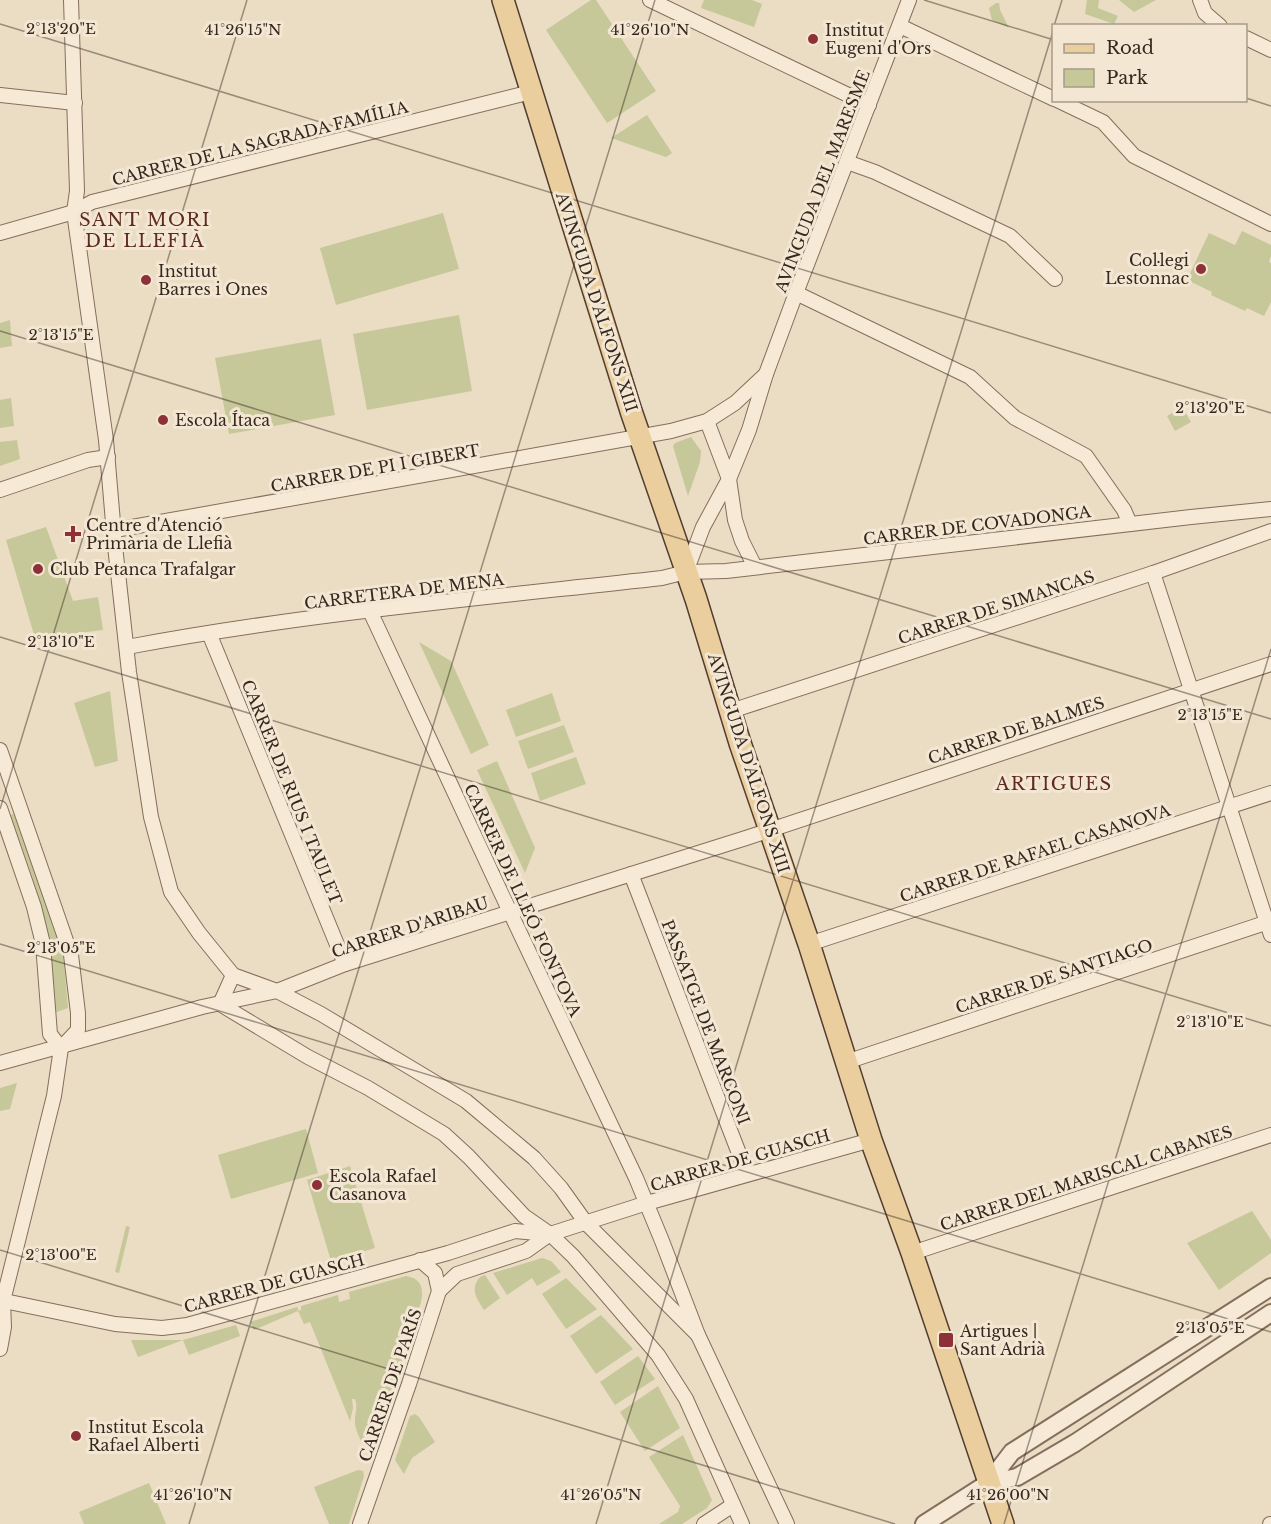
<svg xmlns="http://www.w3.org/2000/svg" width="1271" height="1524" viewBox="0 0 1271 1524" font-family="'Libre Baskerville',serif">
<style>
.green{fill:#c6c899}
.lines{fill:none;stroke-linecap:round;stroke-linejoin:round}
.minor-casing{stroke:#846e5c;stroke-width:16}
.tertiary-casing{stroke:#846e5c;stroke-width:20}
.primary-casing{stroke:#523d30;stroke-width:24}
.minor{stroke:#f6ead6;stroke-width:14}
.tertiary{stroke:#f6ead6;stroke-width:16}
.primary{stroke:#ebce9e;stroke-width:21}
.ticks{fill:none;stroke:#35281f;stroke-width:1.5;stroke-opacity:0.45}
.poi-dot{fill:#8e3038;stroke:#f3e7d3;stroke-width:2}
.labels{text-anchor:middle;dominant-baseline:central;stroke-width:6;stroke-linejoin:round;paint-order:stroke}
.poi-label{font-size:16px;fill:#35281f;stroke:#f3e7d3;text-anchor:start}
.street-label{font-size:16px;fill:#35281f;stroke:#f3e7d3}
.neighbourhood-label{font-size:18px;letter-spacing:1.5px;fill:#5e2a21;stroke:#f3e7d3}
.ticks-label{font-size:15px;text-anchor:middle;fill:#35281f;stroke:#f3e7d3;stroke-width:6;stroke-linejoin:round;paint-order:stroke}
</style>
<rect width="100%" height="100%" fill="#ebdcc4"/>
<!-- green -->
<g class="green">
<path d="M591,0H596L656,91L607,123L546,30Z"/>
<path d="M704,0H752L762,4L754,27L701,8Z"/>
<path d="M1087,0H1099L1098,8L1118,16L1114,24L1085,14Z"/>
<path d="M1119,0H1156L1134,12Z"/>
<path d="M996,3H999L1000,10L1009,28L992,20L989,8Z"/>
<path d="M647,115L672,153L666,157L611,138Z"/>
<path d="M443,213L459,269L336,305L320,248Z"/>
<path d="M1242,231L1271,245V256L1269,262L1271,263V302L1264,316L1247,308L1245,311L1211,295L1212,292L1187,280L1209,233L1235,245Z"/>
<path d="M459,315L472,391L367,410L353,334Z"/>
<path d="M10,320L12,346L0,348V323Z"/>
<path d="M321,339L335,415L229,434L215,358Z"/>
<path d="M11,398L14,426L0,428V400Z"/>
<path d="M1182,407L1191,422L1175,431L1167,416Z"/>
<path d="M691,437L701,451L700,462L688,496L673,446L675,443Z"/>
<path d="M17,440L20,459L0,466V442Z"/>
<path d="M46,527L73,601L98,597L103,630L35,638L6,540Z"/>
<path d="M419,642L451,661L489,745L471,754Z"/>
<path d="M110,691L118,761L95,767L74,703Z"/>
<path d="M552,693L561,721L516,737L506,710Z"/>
<path d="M564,725L574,752L528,769L518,741Z"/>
<path d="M576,757L586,784L540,801L531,773Z"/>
<path d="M497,761L535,848L525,873L477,770Z"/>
<path d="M17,813L57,930L64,963L68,1008L54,1013C53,980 50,949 43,917C36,882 22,849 10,815Z"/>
<path d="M17,1083L10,1109L0,1111V1088Z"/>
<path d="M306,1129L318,1173L231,1199L218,1155Z"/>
<path d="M350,1166L375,1248L331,1261L307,1180Z"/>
<path d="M1252,1211L1271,1240V1253L1219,1290L1187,1243Z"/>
<path d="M126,1226L130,1227L119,1273L115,1272Z"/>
<path d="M542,1258L551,1261L561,1272L537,1286L532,1278L507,1295L493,1273Z"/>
<path d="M485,1275L500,1298L484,1310C476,1298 470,1289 480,1277Z"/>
<path d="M406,1276C431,1280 421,1304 415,1320H403V1323L414,1324L400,1369L389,1367L386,1376L396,1379L374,1446L367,1448C361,1443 354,1428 355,1420C355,1412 358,1408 355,1399H352L353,1408L350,1421L310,1322L304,1324L298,1311L254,1330L250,1322L297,1307L299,1311L301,1310V1306L338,1295L339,1302L350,1299L349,1292Z"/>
<path d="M566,1278L597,1309L566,1329L542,1294Z"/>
<path d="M601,1315L633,1349L596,1374L570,1336Z"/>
<path d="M236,1325L240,1336L189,1355L183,1340L138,1357L131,1340H183Z"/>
<path d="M638,1356L655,1379L615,1405L600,1382Z"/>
<path d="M658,1386L680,1428L645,1451L620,1412Z"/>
<path d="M415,1414L419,1417L435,1442L412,1458L404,1474L395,1460L410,1416Z"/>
<path d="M683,1435L712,1500L707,1508L682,1524H659L678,1512L680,1506L649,1457Z"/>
<path d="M358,1470L363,1471L364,1476L349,1524H329L314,1487Z"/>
<path d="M149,1483L166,1524H84L79,1512Z"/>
</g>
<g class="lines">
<!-- minor casing -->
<g class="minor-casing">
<g id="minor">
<path d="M71,0L77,191L74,212L106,440L115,546L129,672L151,817L171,892L199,933L233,975L277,991L321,1014L466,1101L534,1158L561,1188L586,1223L698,1335"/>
<path d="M650,0L869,105"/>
<path d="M1200,0L1205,13L1220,26"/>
<path d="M900,26L1054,99"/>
<path d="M1246,38L1271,50"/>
<path d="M0,95L75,103"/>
<path d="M1057,100L1103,122L1134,156L1271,224"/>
<path d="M847,162L875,172L1010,236L1055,279"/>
<path d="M0,233L74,212L92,202L531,92"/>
<path d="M796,293L970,377L1015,418L1086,456L1124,510L1130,524"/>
<path d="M707,421L729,479L735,520L742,541L755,567"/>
<path d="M0,490L88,460L108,457"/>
<path d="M115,530L671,431L707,421L735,403L766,374"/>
<path d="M686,572L703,527L729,479L749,430L766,374L796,293L909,0"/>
<path d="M1153,573L1271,935"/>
<path d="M370,611L510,912L636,1178L662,1241L698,1335L787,1524"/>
<path d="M209,633L345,964"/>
<path d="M127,647C303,614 483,598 662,578L686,572L726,571L1191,517L1271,509"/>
<path d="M731,711L1153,573L1271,531"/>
<path d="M0,750L71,955L78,1013V1030L62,1047"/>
<path d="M0,808L34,907L43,944L50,1034L61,1048"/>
<path d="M631,874L747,1174"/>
<path d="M809,944L1271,793"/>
<path d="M220,1004L308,1057L368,1088L444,1134L469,1157L524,1216L550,1234L573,1256L658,1355L686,1399L742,1524"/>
<path d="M220,1004L233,975"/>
<path d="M846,1062L1271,921"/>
<path d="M0,1063L202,1007L277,991L345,964L746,838L1271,664"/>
<path d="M912,1253L1271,1135"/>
<path d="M439,1291L457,1274L526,1251L550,1234L647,1203L871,1140"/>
<path d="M0,1300L115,1324L162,1328L187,1325L448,1253L515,1231L548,1234"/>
<path d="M0,1349L4,1327L3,1301L54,1096L61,1048"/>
<path d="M360,1524L409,1384L439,1291L435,1273L420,1260"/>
<path d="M704,1524L733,1505"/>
<path d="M1270,1524H1271"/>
</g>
</g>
<!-- tertiary casing -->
<g class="tertiary-casing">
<g id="tertiary">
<path d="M988,1483L1017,1477L1075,1443L1271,1313"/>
<path d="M924,1524L988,1483L1012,1452L1271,1287"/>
</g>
</g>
<!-- primary casing -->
<g class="primary-casing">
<path id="primary" d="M503,0L631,411L696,599L740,743L809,944L871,1140L912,1253L1003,1524"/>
</g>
<!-- minor -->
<use href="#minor" class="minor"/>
<!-- tertiary -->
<use href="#tertiary" class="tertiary"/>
<!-- primary -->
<use href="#primary" class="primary"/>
</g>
<!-- ticks -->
<path class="ticks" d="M924,0L1054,40M0,24L1271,413M1054,26L1062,0M1246,98L1271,106M0,331L1271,719M0,637L1271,1026M0,809L247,0M0,944L1271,1332M0,1250L895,1524M189,1524L655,0M596,1524L1054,28M1004,1524L1271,649"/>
<!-- markers -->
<g class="poi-dot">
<circle cx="813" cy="39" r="6"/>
<circle cx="1201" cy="269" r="6"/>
<circle cx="146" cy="280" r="6"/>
<circle cx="163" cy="420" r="6"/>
<path d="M70 525h6v6h6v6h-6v6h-6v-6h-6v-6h6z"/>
<circle cx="38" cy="569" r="6"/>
<circle cx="317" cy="1185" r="6"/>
<rect x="938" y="1332" width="16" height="16" rx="3"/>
<circle cx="76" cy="1436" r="6"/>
</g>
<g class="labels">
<!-- poi labels -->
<g class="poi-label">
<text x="825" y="30">Institut<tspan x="825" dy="18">Eugeni d'Ors</tspan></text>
<text x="1189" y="260" text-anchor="end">Col·legi<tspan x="1189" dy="18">Lestonnac</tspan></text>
<text x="158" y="271">Institut<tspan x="158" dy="18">Barres i Ones</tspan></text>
<text x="175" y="420">Escola Ítaca</text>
<text x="86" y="525">Centre d'Atenció<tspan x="86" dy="18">Primària de Llefià</tspan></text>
<text x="50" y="569">Club Petanca Trafalgar</text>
<text x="329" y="1176">Escola Rafael<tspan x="329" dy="18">Casanova</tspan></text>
<text x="960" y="1331">Artigues |<tspan x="960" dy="18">Sant Adrià</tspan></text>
<text x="88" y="1427">Institut Escola<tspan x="88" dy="18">Rafael Alberti</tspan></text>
</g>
<!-- street labels -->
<g class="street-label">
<text transform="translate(260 143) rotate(-14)">CARRER DE LA SAGRADA FAMÍLIA</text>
<text transform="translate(822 181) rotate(-69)">AVINGUDA DEL MARESME</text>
<text transform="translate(597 302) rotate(72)">AVINGUDA D'ALFONS XIII</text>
<text transform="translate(375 468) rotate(-10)">CARRER DE PI I GIBERT</text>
<text transform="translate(977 525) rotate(-7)">CARRER DE COVADONGA</text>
<text transform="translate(404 591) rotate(-7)">CARRETERA DE MENA</text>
<text transform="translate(996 607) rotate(-18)">CARRER DE SIMANCAS</text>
<text transform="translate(1016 730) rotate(-18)">CARRER DE BALMES</text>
<text transform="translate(749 763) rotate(72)">AVINGUDA D'ALFONS XIII</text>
<text transform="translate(292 792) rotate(68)">CARRER DE RIUS I TAULET</text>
<text transform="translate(1035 853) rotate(-18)">CARRER DE RAFAEL CASANOVA</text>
<text transform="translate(523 900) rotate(65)">CARRER DE LLEÓ FONTOVA</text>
<text transform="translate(410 927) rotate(-18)">CARRER D'ARIBAU</text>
<text transform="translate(1054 976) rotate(-18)">CARRER DE SANTIAGO</text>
<text transform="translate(706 1022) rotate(69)">PASSATGE DE MARCONI</text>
<text transform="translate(740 1160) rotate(-16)">CARRER DE GUASCH</text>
<text transform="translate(1086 1178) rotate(-18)">CARRER DEL MARISCAL CABANES</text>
<text transform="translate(274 1283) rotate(-15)">CARRER DE GUASCH</text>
<text transform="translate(390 1385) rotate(-71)">CARRER DE PARÍS</text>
</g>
<!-- neighbourhood labels -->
<g class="neighbourhood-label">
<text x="145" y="220">SANT MORI<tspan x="145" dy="21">DE LLEFIÀ</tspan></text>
<text x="1054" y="784">ARTIGUES</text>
</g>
</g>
<g class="ticks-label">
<text x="61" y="34">2°13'20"E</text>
<text x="243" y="35">41°26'15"N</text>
<text x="650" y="35">41°26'10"N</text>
<text x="61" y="340">2°13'15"E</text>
<text x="1210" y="413">2°13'20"E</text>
<text x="61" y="647">2°13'10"E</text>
<text x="1210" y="720">2°13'15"E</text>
<text x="61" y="953">2°13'05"E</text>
<text x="1210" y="1027">2°13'10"E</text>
<text x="61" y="1260">2°13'00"E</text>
<text x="1210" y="1333">2°13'05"E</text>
<text x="193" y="1500">41°26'10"N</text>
<text x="601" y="1500">41°26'05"N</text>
<text x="1008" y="1500">41°26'00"N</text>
</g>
<!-- legend -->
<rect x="1052" y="24" width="195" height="78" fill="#f3e7d3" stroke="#a79b8b" stroke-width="1.5"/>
<rect x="1064" y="44" width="30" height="9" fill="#ebce9e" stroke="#a79b8b" stroke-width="1.5"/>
<text x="1106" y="54" font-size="18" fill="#35281f">Road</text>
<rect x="1064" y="69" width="30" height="18" fill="#c6c899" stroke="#a79b8b" stroke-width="1.5"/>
<text x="1106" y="84" font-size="18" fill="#35281f">Park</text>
</svg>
